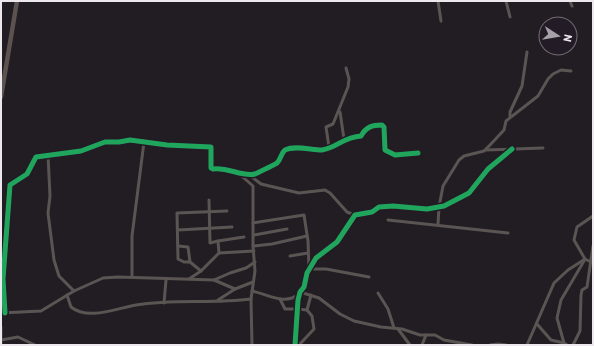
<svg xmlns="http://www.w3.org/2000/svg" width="594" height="346" viewBox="0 0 594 346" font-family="Barlow,sans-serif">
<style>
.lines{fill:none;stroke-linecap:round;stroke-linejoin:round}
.minor{stroke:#5a5453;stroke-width:3}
.primary{stroke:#5c5350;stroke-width:4.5}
.cycleway-casing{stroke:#231b25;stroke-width:8}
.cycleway{stroke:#20a55d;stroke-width:5}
</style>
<rect width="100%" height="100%" fill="#221d23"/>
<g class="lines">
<!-- minor -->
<g class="minor">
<path d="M438,1L441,21"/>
<path d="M506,1L510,17"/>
<path d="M570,1L572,6"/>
<path d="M340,112L344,139"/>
<path d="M510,116V112L522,86L527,52"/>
<path d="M329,147L326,127L333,124L348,87L349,79L346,68"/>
<path d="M485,150L543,148"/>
<path d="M48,155L50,196L48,213L54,260L59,276L74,291"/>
<path d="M236,171L253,186V246L255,271L251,299L252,345"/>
<path d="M248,174L261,184L299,193L325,190L330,193L347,212L355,215"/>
<path d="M209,200L210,243L218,241L219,253"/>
<path d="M593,216L577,227L574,240L585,259L593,263"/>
<path d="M388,220L508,233"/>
<path d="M253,223L304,215L308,241L309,269H326L369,277"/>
<path d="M438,224L439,207L443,186L459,160L464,156L484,151L490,145L504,130L506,121L538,96L548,79L553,74L561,70L571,71"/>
<path d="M178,230L232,227"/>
<path d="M254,235L287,229"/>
<path d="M218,241L244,237"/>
<path d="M178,246L188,247L190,262"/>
<path d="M253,246L272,244L307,236"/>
<path d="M290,256L308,253"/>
<path d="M201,271L190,262H184L178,259L177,213L227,211"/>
<path d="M132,277V236L144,142"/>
<path d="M189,279L201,271L219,253L254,251"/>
<path d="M214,280L235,289"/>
<path d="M252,291C268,294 284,306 299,294"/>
<path d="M300,292L319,298L340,314L354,321L381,327L402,329L420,335H435L444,340L472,345"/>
<path d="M378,293L388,309L394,328"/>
<path d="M67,295L71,307C88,321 117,308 136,305C174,299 213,304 251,299"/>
<path d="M280,299L285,309H297"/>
<path d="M218,300L235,289L253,282"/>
<path d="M164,303L166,280"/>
<path d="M297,309L307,310L312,316L314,329L299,345"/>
<path d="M307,310L311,295"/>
<path d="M1,313L41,311L74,291L103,278L118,277L214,280L230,273L246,268L255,262"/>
<path d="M5,313L3,279L10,185L27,174L36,157L81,151L105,142H119L130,140L167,145L211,147V168L213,169C228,167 242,177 255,174C257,173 276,164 277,163C281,159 281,153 285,150C295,145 311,150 322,150C337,148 343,137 361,136C366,127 372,125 382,125L384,127L385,150L395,155L418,153"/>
<path d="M537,324L551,340L564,343"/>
<path d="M1,327V343"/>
<path d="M398,329L410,345"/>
<path d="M1,340L18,337L35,345"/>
<path d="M295,345L298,300L300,292L304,287L307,273L316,258L337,242L355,215L372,212L379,207L393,206L427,209L444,206L469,193L488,169L512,149"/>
<path d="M422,345L426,335"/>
<path d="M490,345L498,344L506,345"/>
<path d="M527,345L554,283L568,270L585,259"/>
<path d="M567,345L564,343L557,318L561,300L584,261"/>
<path d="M573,345L580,331L581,295L582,290L587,287L593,246"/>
</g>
<!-- primary -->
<path class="primary" d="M1,97L17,1"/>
<!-- cycleway casing -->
<g class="cycleway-casing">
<g id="cycleway">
<path d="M5,313L3,279L10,185L27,174L36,157L81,151L105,142H119L130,140L167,145L211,147V168L213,169C228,167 242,177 255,174C257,173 276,164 277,163C281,159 281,153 285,150C295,145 311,150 322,150C337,148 343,137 361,136C366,127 372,125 382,125L384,127L385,150L395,155L418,153"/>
<path d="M295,345L298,300L300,292L304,287L307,273L316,258L337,242L355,215L372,212L379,207L393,206L427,209L444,206L469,193L488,169L512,149"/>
</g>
</g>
<!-- cycleway -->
<use href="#cycleway" class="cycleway"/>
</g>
<!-- border -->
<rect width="594" height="346" fill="none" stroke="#ede7ee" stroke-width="4"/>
<!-- north arrow -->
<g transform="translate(558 36) rotate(102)"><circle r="19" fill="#231b25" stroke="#746d75"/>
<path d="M0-3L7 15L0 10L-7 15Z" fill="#a6a0a7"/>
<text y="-6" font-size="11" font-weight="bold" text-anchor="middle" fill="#ede7ee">N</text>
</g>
</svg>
